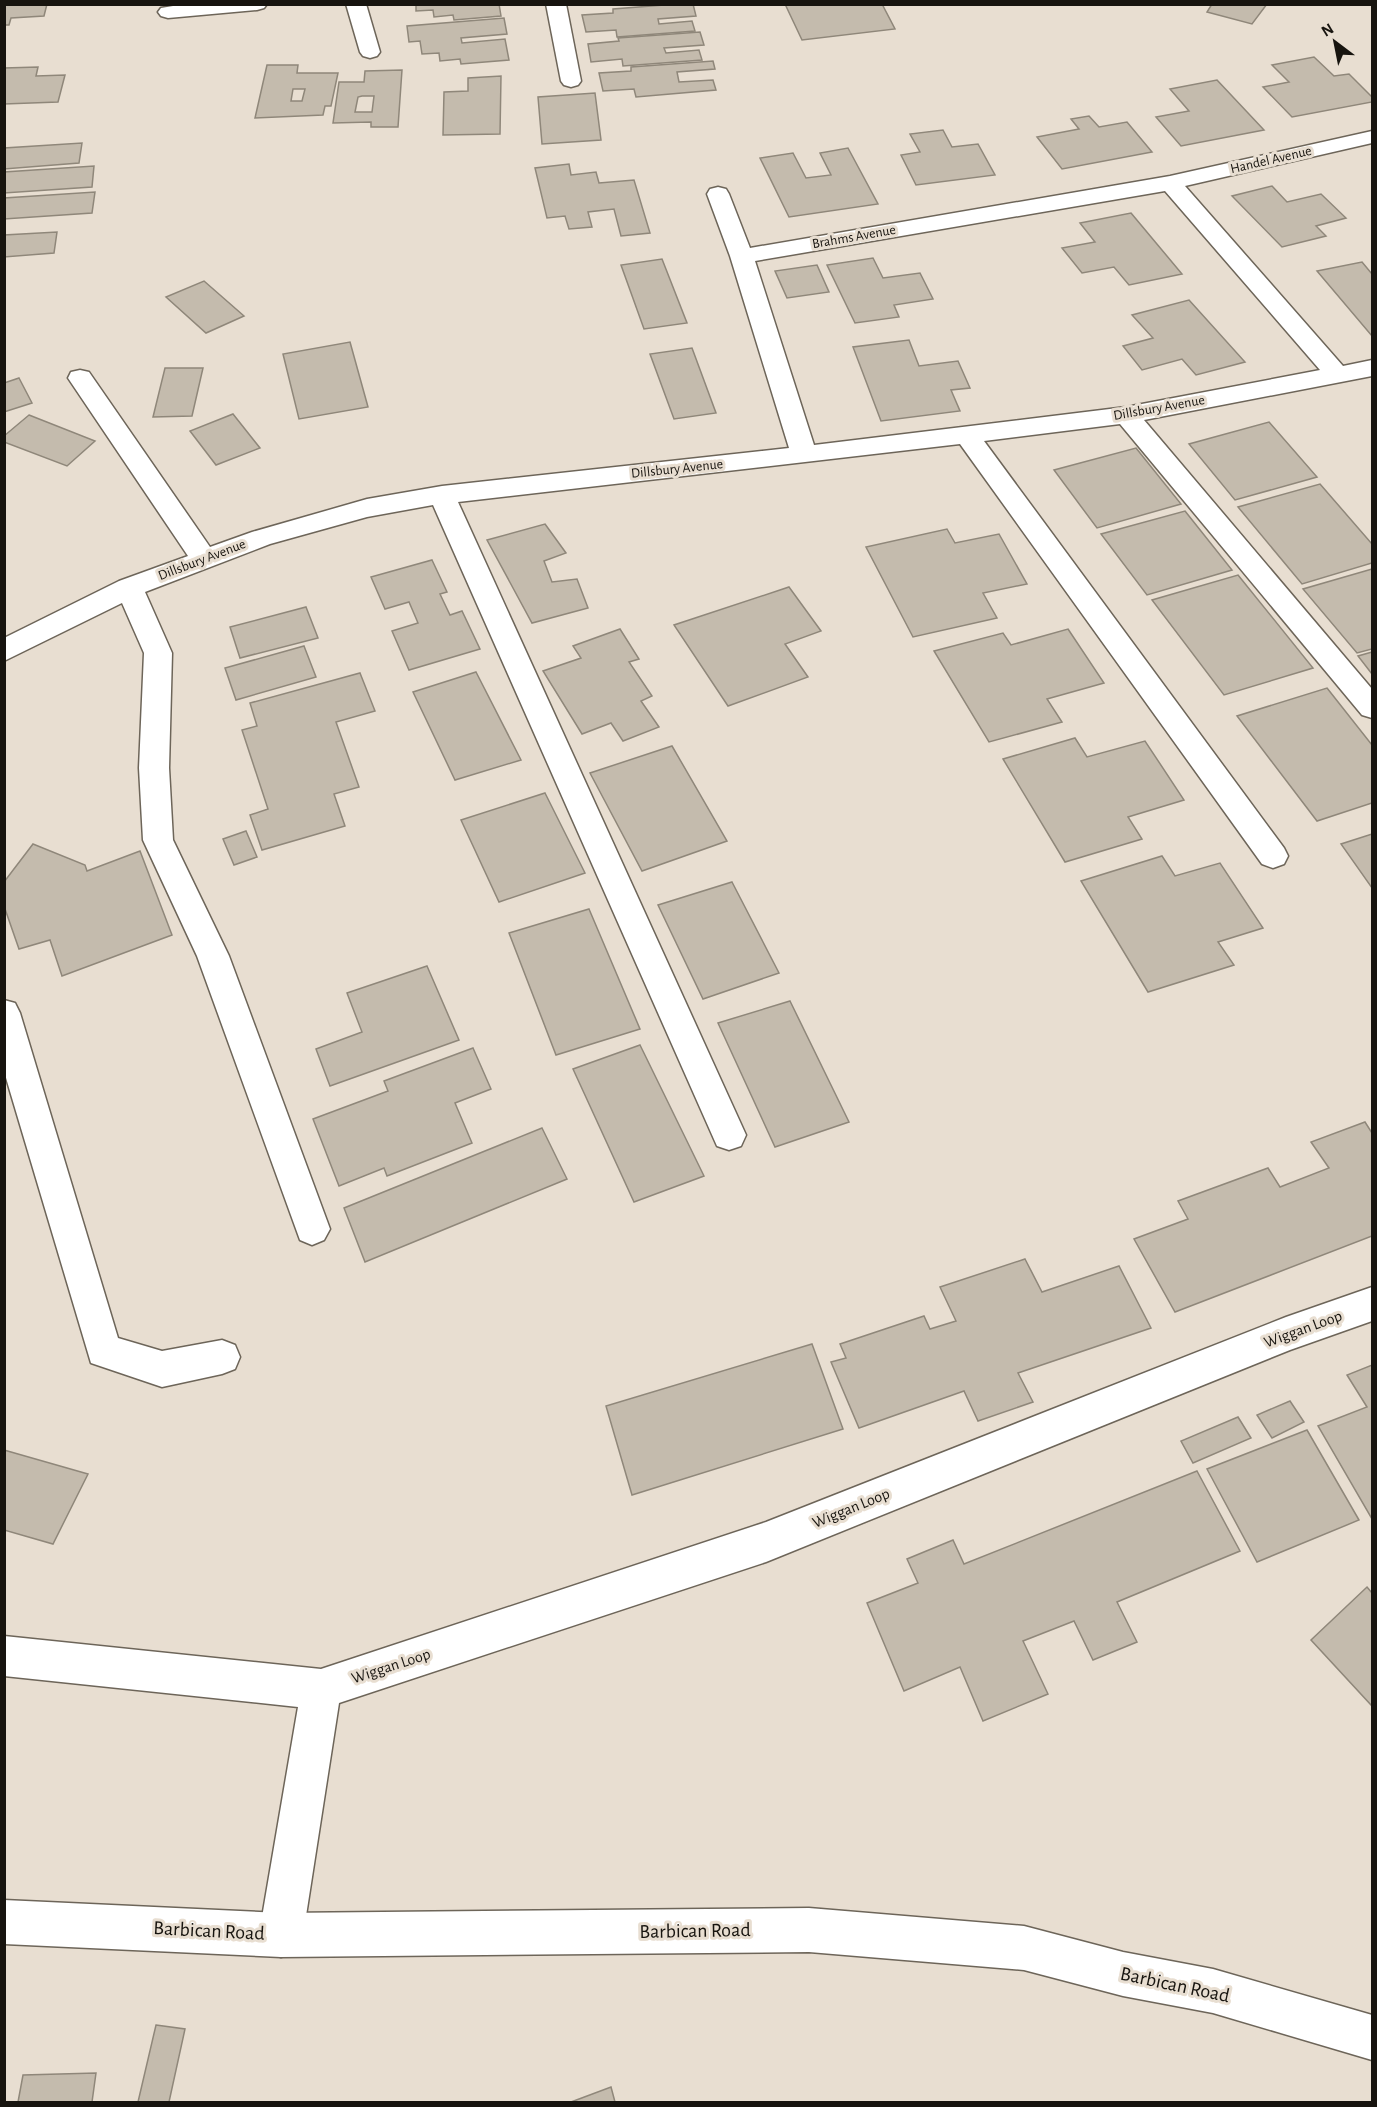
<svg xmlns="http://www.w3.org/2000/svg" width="1377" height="2107" viewBox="0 0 1377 2107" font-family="'Alegreya Sans',sans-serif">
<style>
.building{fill:#c4bbad;stroke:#8f877a;stroke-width:1.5;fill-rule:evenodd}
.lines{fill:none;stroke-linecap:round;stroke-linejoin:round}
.minor-casing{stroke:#6d6559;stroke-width:3}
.major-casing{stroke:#6d6559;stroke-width:3}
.minor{fill:#fff;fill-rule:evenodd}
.major{fill:#fff;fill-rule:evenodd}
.labels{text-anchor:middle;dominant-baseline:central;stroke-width:6;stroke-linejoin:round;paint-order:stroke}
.far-street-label{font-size:14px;fill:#17140f;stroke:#e8ded1}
.street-label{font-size:16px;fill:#17140f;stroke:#e8ded1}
.near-street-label{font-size:20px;fill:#17140f;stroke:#e8ded1}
</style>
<rect width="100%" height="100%" fill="#e8ded1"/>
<!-- building -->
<g class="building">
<path d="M4,4H47L44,16L11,18L9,25H4Z"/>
<path d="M416,4H499L501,16L454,20L453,15L434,17L433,10L416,11Z"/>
<path d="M677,4H693L696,16L658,19L659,24L692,21L695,31L617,37L616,30L586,32L582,15L613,13V9Z"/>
<path d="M785,4H882L895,29L802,40Z"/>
<path d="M1212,4H1267L1252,24L1207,12Z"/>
<path d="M504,18L507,34L461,38L462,43L505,39L509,60L461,64L460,59L440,61L439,53L422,54L420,41L409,42L407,26Z"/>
<path d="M700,32L704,45L664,48L666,53L699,50L702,60L623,66L622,59L591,62L588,44L619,41L618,38Z"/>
<path d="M1314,57L1334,76L1349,74L1372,97V102L1292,117L1263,87L1289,82L1272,65Z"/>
<path d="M713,61L715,69L677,72L679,82L713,80L716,90L636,97L634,89L603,91L599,73L631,71V67Z"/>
<path d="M267,65H298L297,73H338L331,106H325L323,115L255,118ZM293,89H305L302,101H291Z"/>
<path d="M38,67L36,76L65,75L58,102L4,104V68Z"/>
<path d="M402,70L398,127H371V122L333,123L339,82H364L365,71ZM362,96H374L372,112H355L358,97Z"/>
<path d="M501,76L500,134L443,135L444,92L468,91V78Z"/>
<path d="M1217,80L1264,130L1181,146L1156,117L1189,111L1170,89Z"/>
<path d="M595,93L601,140L542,144L538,97Z"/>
<path d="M1089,116L1099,127L1127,122L1152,152L1062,169L1037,137L1079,129L1071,119Z"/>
<path d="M943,130L952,147L978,144L995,175L916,185L901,155L920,152L910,134Z"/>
<path d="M82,143L79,163L4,169V148Z"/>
<path d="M848,148L878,204L789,217L760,158L793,153L806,178L831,175L820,153Z"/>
<path d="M569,164L571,175L596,172L599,183L634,180L650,233L621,236L614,209L588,212L592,227L569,229L565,216L547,218L535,168Z"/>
<path d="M94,166L92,187L4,193V172Z"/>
<path d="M1272,186L1287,202L1321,194L1346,218L1316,226L1326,236L1282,247L1232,196Z"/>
<path d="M95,192L92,213L4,219V198Z"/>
<path d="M1131,213L1182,274L1129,285L1114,267L1082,273L1062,248L1095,242L1080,223Z"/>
<path d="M57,232L54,253L4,257V235Z"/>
<path d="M873,258L883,278L920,273L933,299L894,305L899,317L855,323L827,265Z"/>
<path d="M662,259L687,323L644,329L621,265Z"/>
<path d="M1362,262L1372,274V336L1317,271Z"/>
<path d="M817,265L829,292L787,298L775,271Z"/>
<path d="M204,281L244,316L206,333L166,297Z"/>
<path d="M1189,300L1245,362L1196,375L1182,359L1142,370L1123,346L1153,338L1132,315Z"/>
<path d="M909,340L919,366L958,361L970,388L951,390L960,411L881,421L853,347Z"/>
<path d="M350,342L368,407L299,419L283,354Z"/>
<path d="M692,348L716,413L674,419L650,354Z"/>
<path d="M165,368H203L192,416L153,417Z"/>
<path d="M19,378L32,403L4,412V383Z"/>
<path d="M233,414L260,448L216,465L190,431Z"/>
<path d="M29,415L95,441L67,466L4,442V436Z"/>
<path d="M1269,422L1317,477L1235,500L1189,444Z"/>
<path d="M1136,448L1181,504L1097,528L1054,470Z"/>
<path d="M1320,484L1372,544V563L1302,584L1238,507Z"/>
<path d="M1185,511L1232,570L1147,595L1101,534Z"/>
<path d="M545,524L566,553L544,561L552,582L577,579L588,608L532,623L487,540Z"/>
<path d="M947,529L955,543L999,534L1027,584L983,593L997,618L913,637L866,547Z"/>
<path d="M432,560L447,592L440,594L450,615L462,611L480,649L409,670L392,631L418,623L409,602L385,609L371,577Z"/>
<path d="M1372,569V649L1357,653L1303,589Z"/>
<path d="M1238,575L1313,668L1224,695L1152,600Z"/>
<path d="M789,587L821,631L785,644L808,677L728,706L674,625Z"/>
<path d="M306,607L318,638L240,658L230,627Z"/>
<path d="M620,629L639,659L629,662L652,696L641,701L659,727L623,741L611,723L582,734L543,671L581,658L573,646Z"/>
<path d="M1068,629L1104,683L1047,699L1062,722L989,742L934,651L1003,633L1011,645Z"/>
<path d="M304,646L316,677L236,700L225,668Z"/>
<path d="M1372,652V674L1358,656Z"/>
<path d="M476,672L521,760L455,780L413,692Z"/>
<path d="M360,673L375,711L336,722L359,787L334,794L345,826L262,850L250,815L268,809L242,730L257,726L250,703Z"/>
<path d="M1327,688L1372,745V803L1317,821L1237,716Z"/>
<path d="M1075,738L1087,757L1145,741L1184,800L1128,817L1142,839L1065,862L1003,759Z"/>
<path d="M672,746L727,841L642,871L590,773Z"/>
<path d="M545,793L585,873L499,902L461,820Z"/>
<path d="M246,831L257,857L234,865L223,839Z"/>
<path d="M1372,834V888L1341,844Z"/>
<path d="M33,844L85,865L87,871L140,851L172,935L62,976L50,940L19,949L4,906V882Z"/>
<path d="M1162,856L1175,876L1220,863L1263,928L1218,942L1234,965L1148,992L1081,881Z"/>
<path d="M732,882L779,973L703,999L658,905Z"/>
<path d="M589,909L640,1029L556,1055L509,933Z"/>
<path d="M427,966L459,1040L330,1086L316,1049L362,1032L347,993Z"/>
<path d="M790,1001L849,1122L775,1147L718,1023Z"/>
<path d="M640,1045L704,1176L634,1202L573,1069Z"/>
<path d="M473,1048L491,1089L455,1103L472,1143L387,1176L384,1168L339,1186L313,1119L388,1091L384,1081Z"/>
<path d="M1365,1122L1372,1133V1236L1175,1312L1134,1239L1188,1219L1178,1201L1268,1168L1280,1187L1329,1168L1311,1142Z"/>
<path d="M542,1128L567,1179L365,1262L344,1208Z"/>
<path d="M1025,1259L1042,1292L1119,1266L1151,1328L1018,1373L1033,1402L978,1421L964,1391L859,1428L831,1362L846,1358L840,1344L924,1316L930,1329L956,1321L940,1287Z"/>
<path d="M812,1344L843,1429L632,1495L606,1406Z"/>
<path d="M1372,1365V1519L1318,1426L1367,1407L1347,1375Z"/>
<path d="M1290,1401L1304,1422L1272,1438L1257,1415Z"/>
<path d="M1238,1417L1251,1438L1193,1463L1181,1441Z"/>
<path d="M1307,1430L1359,1520L1257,1562L1207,1469Z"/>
<path d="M4,1450L88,1474L53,1544L4,1530Z"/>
<path d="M1197,1471L1240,1551L1117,1602L1137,1642L1093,1660L1074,1621L1023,1641L1048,1694L983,1721L960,1667L904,1691L867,1603L918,1583L907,1559L953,1540L964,1564Z"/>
<path d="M1367,1587L1372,1593V1706L1311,1640Z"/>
<path d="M156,2025L185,2029L169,2102H138Z"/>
<path d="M96,2073L92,2102H18L23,2075Z"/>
<path d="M611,2087L615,2102H571Z"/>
</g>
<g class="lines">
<!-- minor casing -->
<g class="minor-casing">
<g id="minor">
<path d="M185,4H267L264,8L257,10L168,18L161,16L158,12L161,8Z"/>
<path d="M346,4H366L380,52L377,56L370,58L363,56L360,52Z"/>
<path d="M546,4H566L581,81L578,85L571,87L564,85L561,81Z"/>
<path d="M1372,131V143L1185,186L1343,366L1372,360V376L1144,420L1372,689V718L1362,715L1120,424L984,441L1284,848L1288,856L1284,864L1273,868L1262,864L960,444L458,502L746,1135L741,1146L729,1150L717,1146L433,505L367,517L270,544L145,592L172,653L169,768L173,840L229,956L330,1229L324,1240L312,1245L300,1240L197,956L143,840L139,768L144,653L122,603L4,661V638L119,581L188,556L68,378L71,372L80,370L89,372L210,547L252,532L367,499L442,486L789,448L730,256L707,194L710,189L718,187L726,189L729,194L750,248L1170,176ZM1165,191L1320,370L1126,407L814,445L755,261Z"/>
<path d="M4,1000L15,1003L20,1013L118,1338L162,1351L222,1340L235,1345L240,1357L235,1369L222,1374L162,1387L91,1363L4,1071Z"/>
<path d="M1372,1287V1321L1290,1350L766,1562L339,1703L303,1935L297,1951L281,1957L265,1951L259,1935L298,1707L4,1676V1636L321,1669L766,1522L1286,1317Z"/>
</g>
</g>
<!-- major casing -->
<g class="major-casing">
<path id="major" d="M4,1900L281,1913L809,1908L1024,1926L1123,1952L1213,1969L1372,2015V2060L1213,2013L1123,1996L1024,1970L809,1952L281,1957L4,1944Z"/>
</g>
<!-- minor -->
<use href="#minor" class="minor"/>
<!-- major -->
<use href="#major" class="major"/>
</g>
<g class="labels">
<!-- far-street labels -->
<g class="far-street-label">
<text transform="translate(1271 160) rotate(-13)">Handel Avenue</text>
<text transform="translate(854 237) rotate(-10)">Brahms Avenue</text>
<text transform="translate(1159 408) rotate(-10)">Dillsbury Avenue</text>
<text transform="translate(677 469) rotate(-6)">Dillsbury Avenue</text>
<text transform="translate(202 560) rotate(-21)">Dillsbury Avenue</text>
</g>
<!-- street labels -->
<g class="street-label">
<text transform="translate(1303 1329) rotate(-20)">Wiggan Loop</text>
<text transform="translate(851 1508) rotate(-22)">Wiggan Loop</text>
<text transform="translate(391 1666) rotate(-18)">Wiggan Loop</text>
</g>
<!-- near-street labels -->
<g class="near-street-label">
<text transform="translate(209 1931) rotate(3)">Barbican Road</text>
<text transform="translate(695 1931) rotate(-1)">Barbican Road</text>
<text transform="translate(1175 1985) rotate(12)">Barbican Road</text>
</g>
</g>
<!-- border -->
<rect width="1377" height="2107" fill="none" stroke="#17140f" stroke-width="12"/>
<!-- north arrow -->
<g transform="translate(1335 42) rotate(328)" stroke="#e8ded1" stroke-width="4.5" paint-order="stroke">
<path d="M0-4.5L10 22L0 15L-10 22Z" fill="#17140f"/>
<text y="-9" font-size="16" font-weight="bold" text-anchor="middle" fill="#17140f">N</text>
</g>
</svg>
